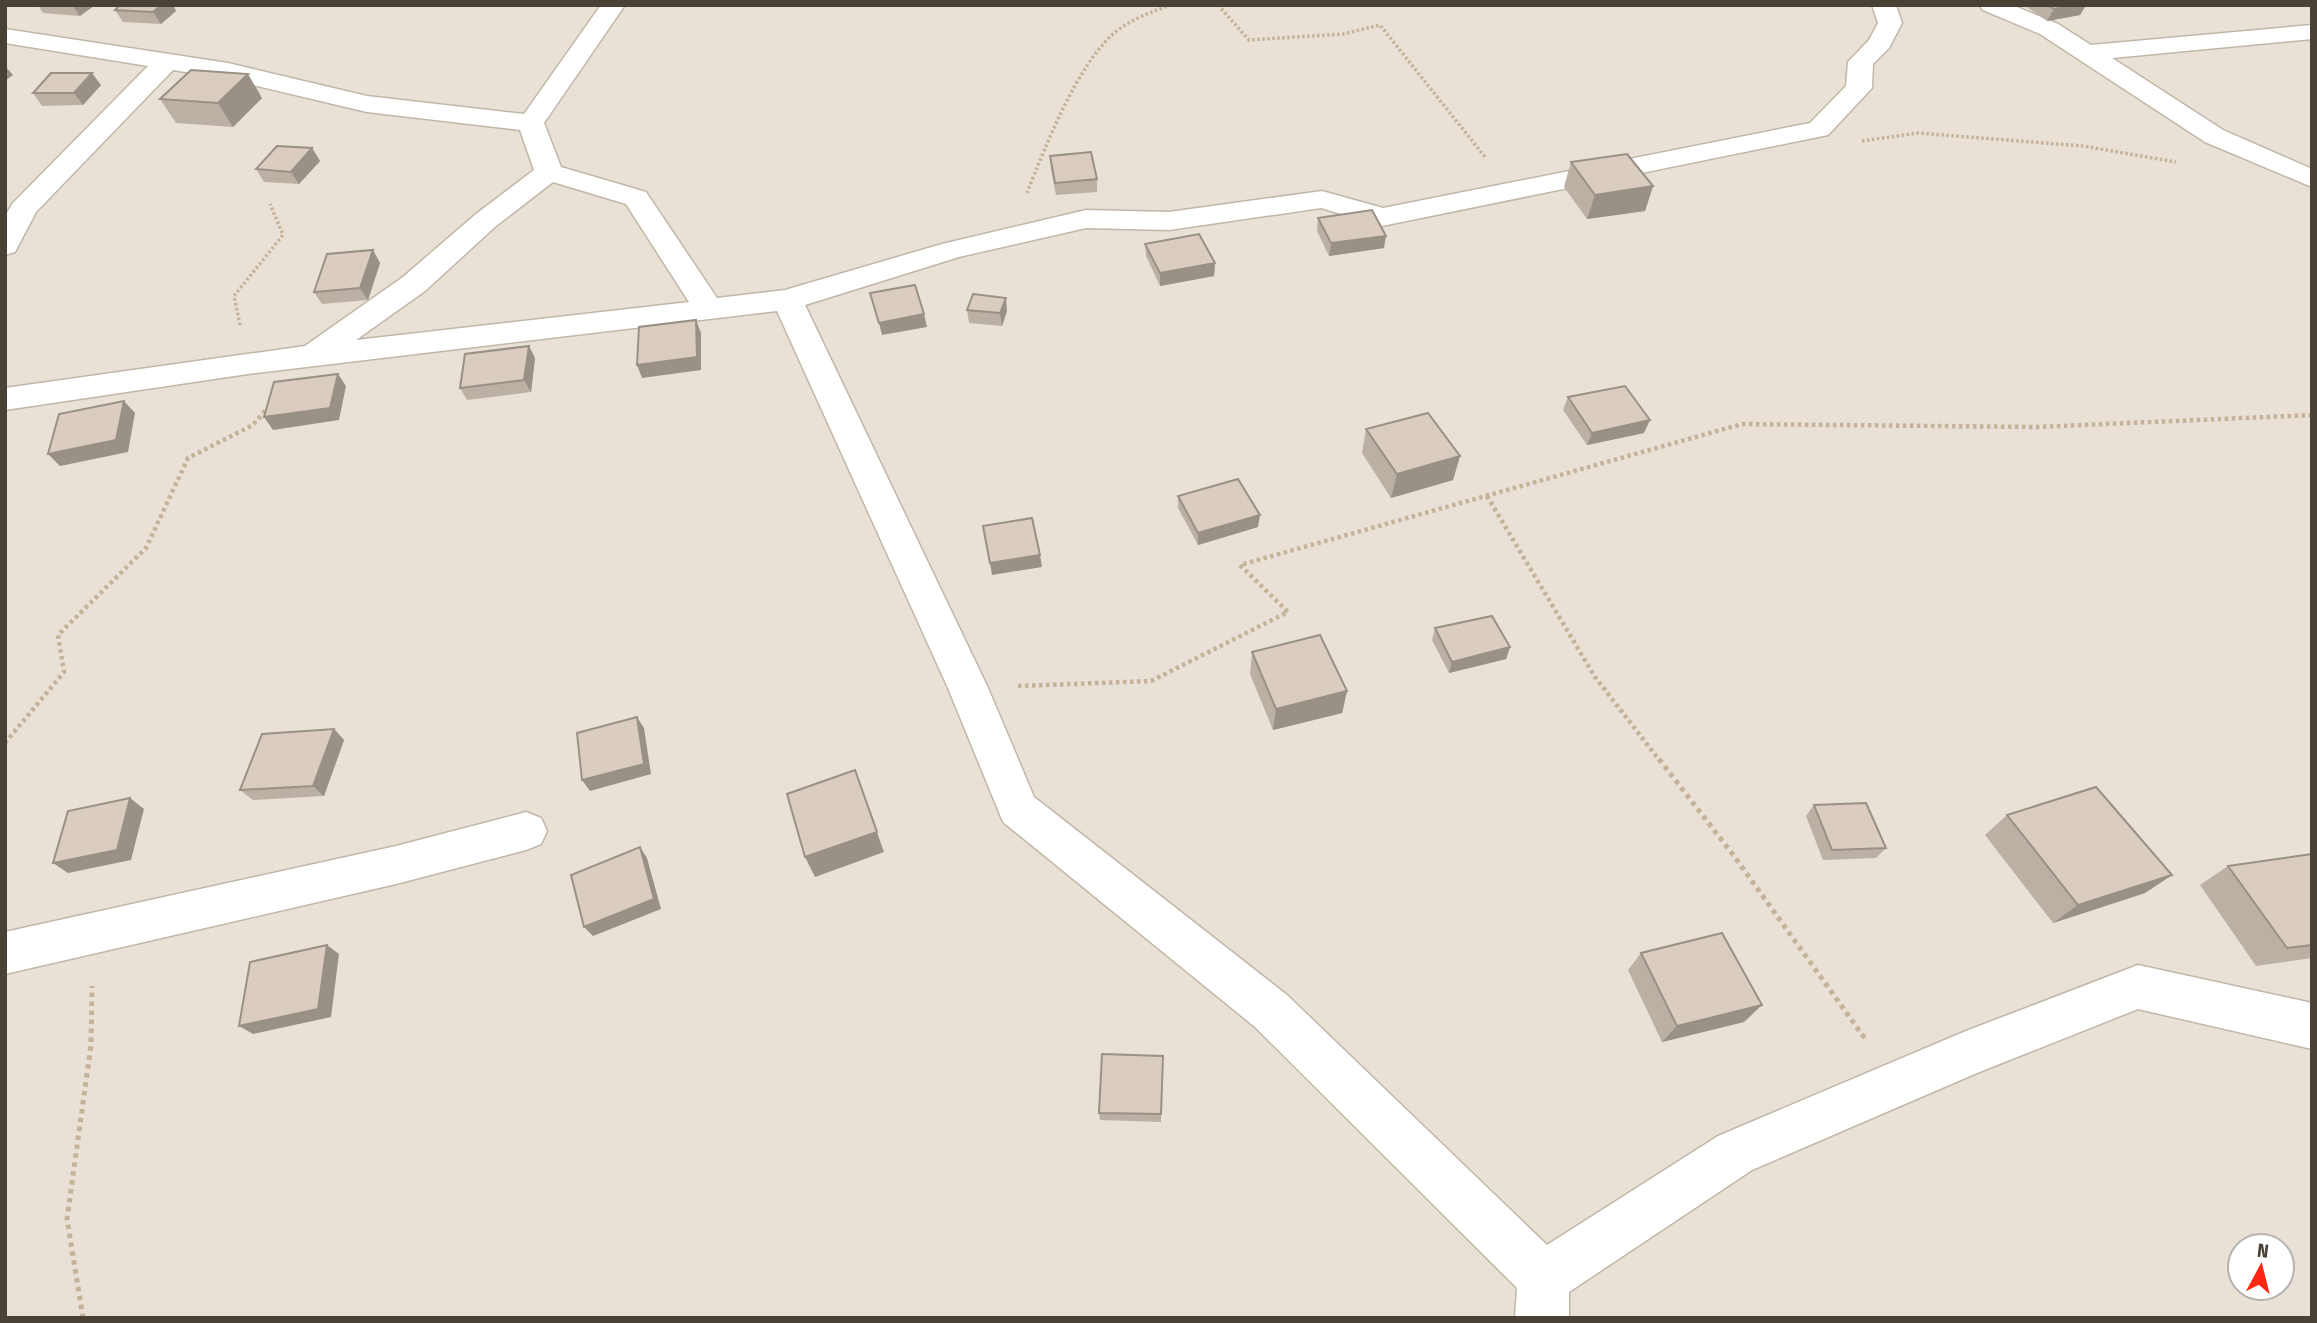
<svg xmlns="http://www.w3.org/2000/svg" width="2317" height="1323" viewBox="0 0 2317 1323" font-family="'Fira Sans Condensed',sans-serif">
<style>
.residential{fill:#e9e1d5;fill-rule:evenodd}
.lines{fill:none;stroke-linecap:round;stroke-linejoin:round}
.street-casing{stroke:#c1b7a9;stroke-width:3}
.path-far2{stroke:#c4b299;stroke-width:3.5;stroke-dasharray:2.5 2.5;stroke-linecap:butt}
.path-far1{stroke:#c4b299;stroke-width:4.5;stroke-dasharray:3.5 3.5;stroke-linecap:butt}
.path{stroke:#c4b299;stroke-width:5;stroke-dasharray:4.5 4.5;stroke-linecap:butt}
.street{fill:#fff;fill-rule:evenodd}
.wall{fill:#bbb0a4}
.shaded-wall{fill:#999086}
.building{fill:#dacdbf;stroke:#999086;stroke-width:2}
</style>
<rect width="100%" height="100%" fill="#f5f0e7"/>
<!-- residential -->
<path class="residential" d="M5,5H2312V1318H5ZM2240,1246H2282V1288H2240Z"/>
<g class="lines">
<!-- street casing -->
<g class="street-casing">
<g id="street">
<path d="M601,5H625L544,123L561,167L646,192L717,298L785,290L942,244L1086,210L1169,212L1322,191L1383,208L1810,123L1846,86L1848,62L1869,40L1878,23L1872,5H1896L1902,23L1889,48L1873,64L1872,88L1828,135L1382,226L1321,208L1169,230L1086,228L959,257L805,305L988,688L1034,797L1287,995L1547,1245L1718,1136L1966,1031L2138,965L2312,1003V1049L2138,1009L1977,1073L1752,1170L1569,1292V1318H1515L1517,1288L1255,1027L1003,822L948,688L777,311L248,374L5,410V388L305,346L403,277L476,214L534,170L520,130L367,112L228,79L173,70L36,212L15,252L5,255V216L13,203L148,66L5,43V29L228,63L367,96L524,114ZM553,182L626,204L689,302L356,340L425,291L496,226Z"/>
<path d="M1979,5H2012L2058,24L2091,45L2312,25V39L2112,58L2223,130L2312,169V187L2205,142L2040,34L1983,10Z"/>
<path d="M526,812L541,818L547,831L541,844L526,850L396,884L5,974V932L396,846Z"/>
</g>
</g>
<!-- path-far2 -->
<g class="path-far2">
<path d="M1218,5L1249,40L1343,34L1380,25L1485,157"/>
<path d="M1862,141L1918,133L2083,146L2176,162"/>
<path d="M1027,193C1045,147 1076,68 1112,35C1128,20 1150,13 1170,5"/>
<path d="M240,325L234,296L283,235L270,204"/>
</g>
<!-- path-far1 -->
<g class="path-far1">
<path d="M1487,496L1595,677L1660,761"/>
<path d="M1018,686L1151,681L1288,612L1240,565L1742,424L2037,427L2312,415"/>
<path d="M5,743L64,672L58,635L146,548L188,458L253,425L269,406"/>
</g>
<!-- path -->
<g class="path">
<path d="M1659,759L1734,856L1866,1040"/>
<path d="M83,1318L67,1219L91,1045L92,986"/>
</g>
<!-- street -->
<use href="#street" class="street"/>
</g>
<!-- wall -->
<g class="wall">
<path d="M38,5H95L80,16L43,13Z"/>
<path d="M120,5H173L176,11L161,24L123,22L115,10Z"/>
<path d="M2024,5H2086L2080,15L2047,21Z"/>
<path d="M101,85L83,105L42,106L33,93Z"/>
<path d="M262,98L233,127L176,123L160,99Z"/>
<path d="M312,148L320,161L299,184L264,182L256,169Z"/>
<path d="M1050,156L1097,179V192L1056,195L1051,168Z"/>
<path d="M1571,162L1653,186L1645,211L1587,219L1564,187Z"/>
<path d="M1318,218L1384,248L1329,256L1317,231Z"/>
<path d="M1145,244L1215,263L1214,276L1160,286L1146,256Z"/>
<path d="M380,263L368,300L322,304L314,292Z"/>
<path d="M967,310L1007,311L1002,326L969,323Z"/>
<path d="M535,358L531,392L467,400L460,388Z"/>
<path d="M1568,397L1644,433L1587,445L1563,410Z"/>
<path d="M1366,429L1460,456L1453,480L1391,498L1362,453Z"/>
<path d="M1178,496L1258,527L1198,545L1178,508Z"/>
<path d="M1435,628L1510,647L1506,659L1449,673L1432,640Z"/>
<path d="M1252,652L1347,691L1342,713L1273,730L1250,674Z"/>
<path d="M334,729L344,740L324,796L253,800L240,790Z"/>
<path d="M1814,805L1886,848L1876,858L1823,860L1806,816Z"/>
<path d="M2007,815L2172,875L2145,893L2053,923L1985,835Z"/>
<path d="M2312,854V958L2256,966L2200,885L2228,866Z"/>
<path d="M1641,953L1744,1022L1662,1042L1628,970Z"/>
<path d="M1163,1056L1161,1122L1100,1120L1099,1113Z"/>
</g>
<!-- shaded-wall -->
<g class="shaded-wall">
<path d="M72,5H95L80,16Z"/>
<path d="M161,5H173L176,11L161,24L153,12Z"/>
<path d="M2073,5H2086L2080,15L2047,21L2054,9Z"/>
<path d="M5,66L13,75L5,81Z"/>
<path d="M92,73L101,85L83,105L74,93Z"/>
<path d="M248,74L262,98L233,127L218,103Z"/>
<path d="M312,148L320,161L299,184L291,172Z"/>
<path d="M1653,186L1645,211L1587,219L1595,195Z"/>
<path d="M1386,236L1384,248L1329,256L1331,243Z"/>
<path d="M373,250L380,263L368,300L360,288Z"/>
<path d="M1215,263L1214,276L1160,286V273Z"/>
<path d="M1006,298L1007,311L1002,326L1000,313Z"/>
<path d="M924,314L927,327L882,335L879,323Z"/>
<path d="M696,320L701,333V370L642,378L637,365Z"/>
<path d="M529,346L535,358L531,392L524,380Z"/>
<path d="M338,374L346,386L339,420L273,430L264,417Z"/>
<path d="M124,401L135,413L128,452L60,466L48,454Z"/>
<path d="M1650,420L1644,433L1587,445L1592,433Z"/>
<path d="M1460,456L1453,480L1391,498L1397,474Z"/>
<path d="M1260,515L1258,527L1198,545V533Z"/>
<path d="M1040,555L1042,567L992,575L990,563Z"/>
<path d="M1510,647L1506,659L1449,673L1452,662Z"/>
<path d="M1347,691L1342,713L1273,730L1276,709Z"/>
<path d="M637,717L644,728L651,774L590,791L582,780Z"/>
<path d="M334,729L344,740L324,796L313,786Z"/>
<path d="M855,770L884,852L815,877L805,857Z"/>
<path d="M130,798L144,809L131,860L68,873L53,863Z"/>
<path d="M640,847L647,858L661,909L593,936L584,927Z"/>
<path d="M2172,875L2145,893L2053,923L2078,905Z"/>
<path d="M327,945L339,954L331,1017L253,1034L239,1026Z"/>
<path d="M1762,1005L1744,1022L1662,1042L1677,1026Z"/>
</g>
<!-- building -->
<g class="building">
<path d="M120,5H161L153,12L115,10Z"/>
<path d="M2048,5H2073L2054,9Z"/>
<path d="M191,70L248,74L218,103L160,99Z"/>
<path d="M51,73H92L74,93H33Z"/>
<path d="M277,146L312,148L291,172L256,169Z"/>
<path d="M1091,152L1097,179L1055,183L1050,156Z"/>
<path d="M1627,154L1653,186L1595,195L1571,162Z"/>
<path d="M1372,210L1386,236L1331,243L1318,218Z"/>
<path d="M1199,234L1215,263L1160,273L1145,244Z"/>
<path d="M373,250L360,288L314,292L327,254Z"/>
<path d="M915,285L924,314L879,323L870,293Z"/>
<path d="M973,294L1006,298L1000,313L967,310Z"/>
<path d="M696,320L697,357L637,365L639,327Z"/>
<path d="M529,346L524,380L460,388L465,354Z"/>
<path d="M338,374L330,408L264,417L274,382Z"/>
<path d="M1625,386L1650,420L1592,433L1568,397Z"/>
<path d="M124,401L116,440L48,454L59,414Z"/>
<path d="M1428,413L1460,456L1397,474L1366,429Z"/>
<path d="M1238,479L1260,515L1198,533L1178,496Z"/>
<path d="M1032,518L1040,555L990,563L983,526Z"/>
<path d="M1492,616L1510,647L1452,662L1435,628Z"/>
<path d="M1320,635L1347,691L1276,709L1252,652Z"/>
<path d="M637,717L644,764L582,780L577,733Z"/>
<path d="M334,729L313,786L240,790L262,734Z"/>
<path d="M855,770L877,832L805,857L787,794Z"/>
<path d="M2096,787L2172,875L2078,905L2007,815Z"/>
<path d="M130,798L117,850L53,863L68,811Z"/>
<path d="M1866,803L1886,848L1832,850L1814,805Z"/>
<path d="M640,847L654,899L584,927L571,875Z"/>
<path d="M2312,854V945L2287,948L2228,866Z"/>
<path d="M1722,933L1762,1005L1677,1026L1641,953Z"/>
<path d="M327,945L318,1009L239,1026L250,962Z"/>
<path d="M1102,1054L1163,1056L1161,1114L1099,1113Z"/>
</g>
<!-- border -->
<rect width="2317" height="1323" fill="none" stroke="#494036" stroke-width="14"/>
<!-- north arrow -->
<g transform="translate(2261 1267) rotate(7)"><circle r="33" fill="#ffffff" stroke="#b6b3af" stroke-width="2"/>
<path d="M0-5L12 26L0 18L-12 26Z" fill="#ff2614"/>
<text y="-10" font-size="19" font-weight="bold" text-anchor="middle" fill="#494036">N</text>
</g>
</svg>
